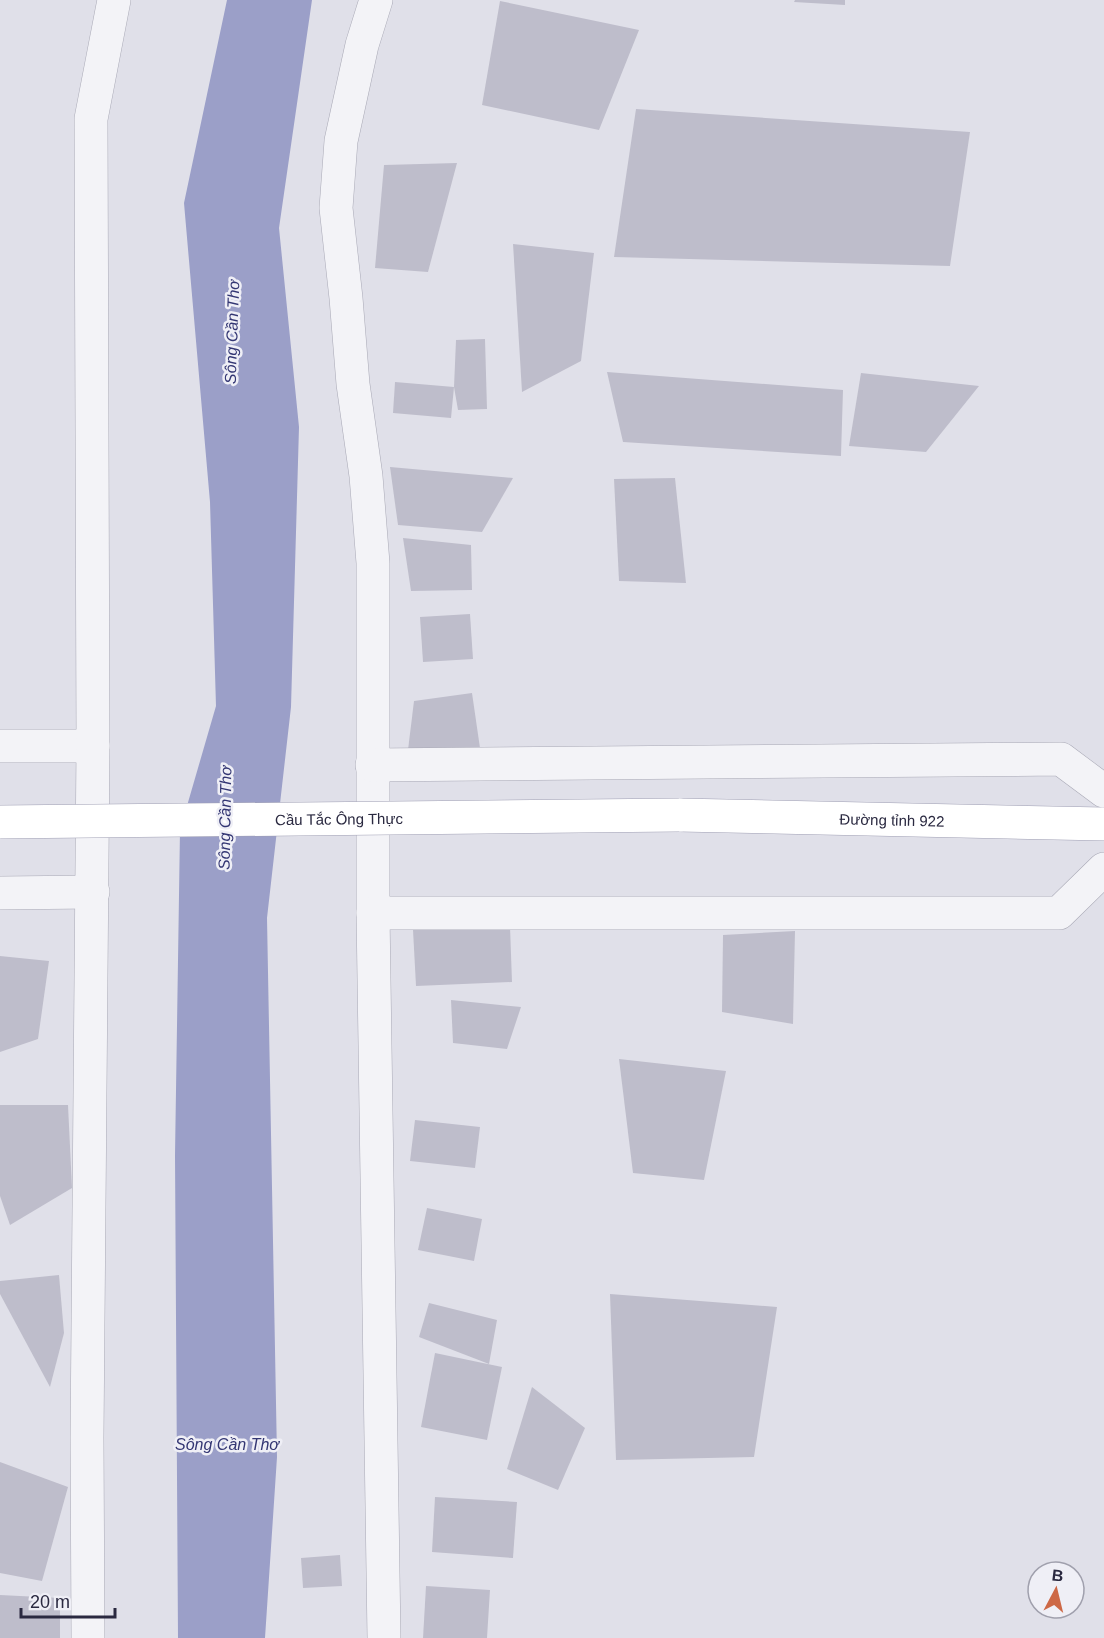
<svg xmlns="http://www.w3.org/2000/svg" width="1104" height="1638" viewBox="0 0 1104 1638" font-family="Arial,sans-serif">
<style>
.water{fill:#9b9fc8}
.building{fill:#bebdcb}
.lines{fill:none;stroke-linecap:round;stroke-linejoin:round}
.street-casing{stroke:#a9a9b6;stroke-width:34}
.primary-casing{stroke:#9f9fb4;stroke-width:34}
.street{stroke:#f3f3f7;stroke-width:33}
.primary{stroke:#fff;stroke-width:33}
.primary-bridge-casing{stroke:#9f9fb4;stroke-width:34;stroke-linecap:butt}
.primary-bridge{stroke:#fff;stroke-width:33}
.labels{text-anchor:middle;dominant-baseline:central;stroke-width:5;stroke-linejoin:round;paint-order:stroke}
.street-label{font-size:15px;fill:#2a2940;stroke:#efeff6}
.water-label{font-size:16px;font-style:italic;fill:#333673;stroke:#efeff6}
</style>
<rect width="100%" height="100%" fill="#e0e0e9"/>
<!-- water -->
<path class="water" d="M227,0H312L279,228L299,427L291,707L267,918L277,1457L265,1638H178L175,1156L180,830L216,706L210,502L184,203Z"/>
<!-- building -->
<g class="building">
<path d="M795,0H845V5L794,2Z"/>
<path d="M500,1L639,30L599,130L482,105Z"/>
<path d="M636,109L970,132L950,266L614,257Z"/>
<path d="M457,163L428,272L375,268L384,165Z"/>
<path d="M513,244L594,253L581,361L522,392Z"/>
<path d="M485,339L487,409L458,410L454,387L456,340Z"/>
<path d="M607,372L843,390L841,456L623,442Z"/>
<path d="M861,373L979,386L926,452L849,446Z"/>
<path d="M395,382L454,387L451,418L393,413Z"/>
<path d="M390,467L513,478L482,532L398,525Z"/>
<path d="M675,478L686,583L619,581L614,479Z"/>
<path d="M403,538L471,545L472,590L411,591Z"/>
<path d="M470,614L473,659L423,662L420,617Z"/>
<path d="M472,693L480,748L407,758L414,701Z"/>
<path d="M510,926L512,982L416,986L413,930Z"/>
<path d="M795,931L793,1024L722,1012L723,935Z"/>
<path d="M0,956L49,961L38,1039L0,1052Z"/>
<path d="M451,1000L521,1007L507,1049L453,1043Z"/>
<path d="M619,1059L726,1071L704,1180L633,1173Z"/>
<path d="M0,1105H68L72,1188L10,1225L0,1196Z"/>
<path d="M415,1120L480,1127L475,1168L410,1161Z"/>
<path d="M427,1208L482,1219L474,1261L418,1250Z"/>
<path d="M59,1275L64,1333L50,1387L0,1294V1281Z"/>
<path d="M610,1294L777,1307L754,1457L616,1460Z"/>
<path d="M429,1303L497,1320L489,1364L419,1337Z"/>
<path d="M435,1353L502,1367L487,1440L421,1427Z"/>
<path d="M532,1387L585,1428L558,1490L507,1469Z"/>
<path d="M0,1462L68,1487L42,1581L0,1573Z"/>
<path d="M435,1497L517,1502L513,1558L432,1552Z"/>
<path d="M340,1555L342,1586L303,1588L301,1558Z"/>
<path d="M426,1586L490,1590L487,1638H423Z"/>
<path d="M0,1595L60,1598V1638H0Z"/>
</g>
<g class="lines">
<!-- street casing -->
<g class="street-casing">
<g id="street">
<path d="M376,0L362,45L341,141L336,208L346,298L353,384L366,476L373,563V913L384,1638"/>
<path d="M0,746H93"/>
<path d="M372,765L1061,759L1104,791"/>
<path d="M0,893L93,892"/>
<path d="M373,913H1059L1104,869"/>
<path d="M88,1638L87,1438L93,746L91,119L114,0"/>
</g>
</g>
<!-- primary casing -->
<g class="primary-casing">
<g id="primary">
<path id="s1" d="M679,815L1104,824"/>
</g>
</g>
<!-- street -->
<use href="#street" class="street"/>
<!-- primary -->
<use href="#primary" class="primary"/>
<!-- primary-bridge casing -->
<g class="primary-bridge-casing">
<g id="primary-bridge">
<path id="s2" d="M0,822L679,815"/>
</g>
</g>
<!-- primary-bridge -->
<use href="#primary-bridge" class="primary-bridge"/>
</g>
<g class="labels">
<!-- street labels -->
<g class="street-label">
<text stroke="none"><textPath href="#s2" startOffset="339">Cầu Tắc Ông Thực</textPath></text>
<text stroke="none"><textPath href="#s1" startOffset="213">Đường tỉnh 922</textPath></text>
</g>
<!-- water labels -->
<g class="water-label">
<text transform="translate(232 332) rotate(-88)">Sông Cần Thơ</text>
<text transform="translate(225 818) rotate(-89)">Sông Cần Thơ</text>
<text x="227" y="1444">Sông Cần Thơ</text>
</g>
</g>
<!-- north arrow -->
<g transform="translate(1056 1590) rotate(7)"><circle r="28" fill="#efeff6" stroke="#a0a0ad" stroke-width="1.5"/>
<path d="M0-4.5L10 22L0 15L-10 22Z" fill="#cd6846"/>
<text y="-9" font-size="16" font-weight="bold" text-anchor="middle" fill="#2a2940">B</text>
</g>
<!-- scale -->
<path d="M21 1608v9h94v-9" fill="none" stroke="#2a2940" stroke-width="3"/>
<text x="30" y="1608" font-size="18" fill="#2a2940" stroke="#efeff6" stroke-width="4.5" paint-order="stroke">20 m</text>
</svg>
